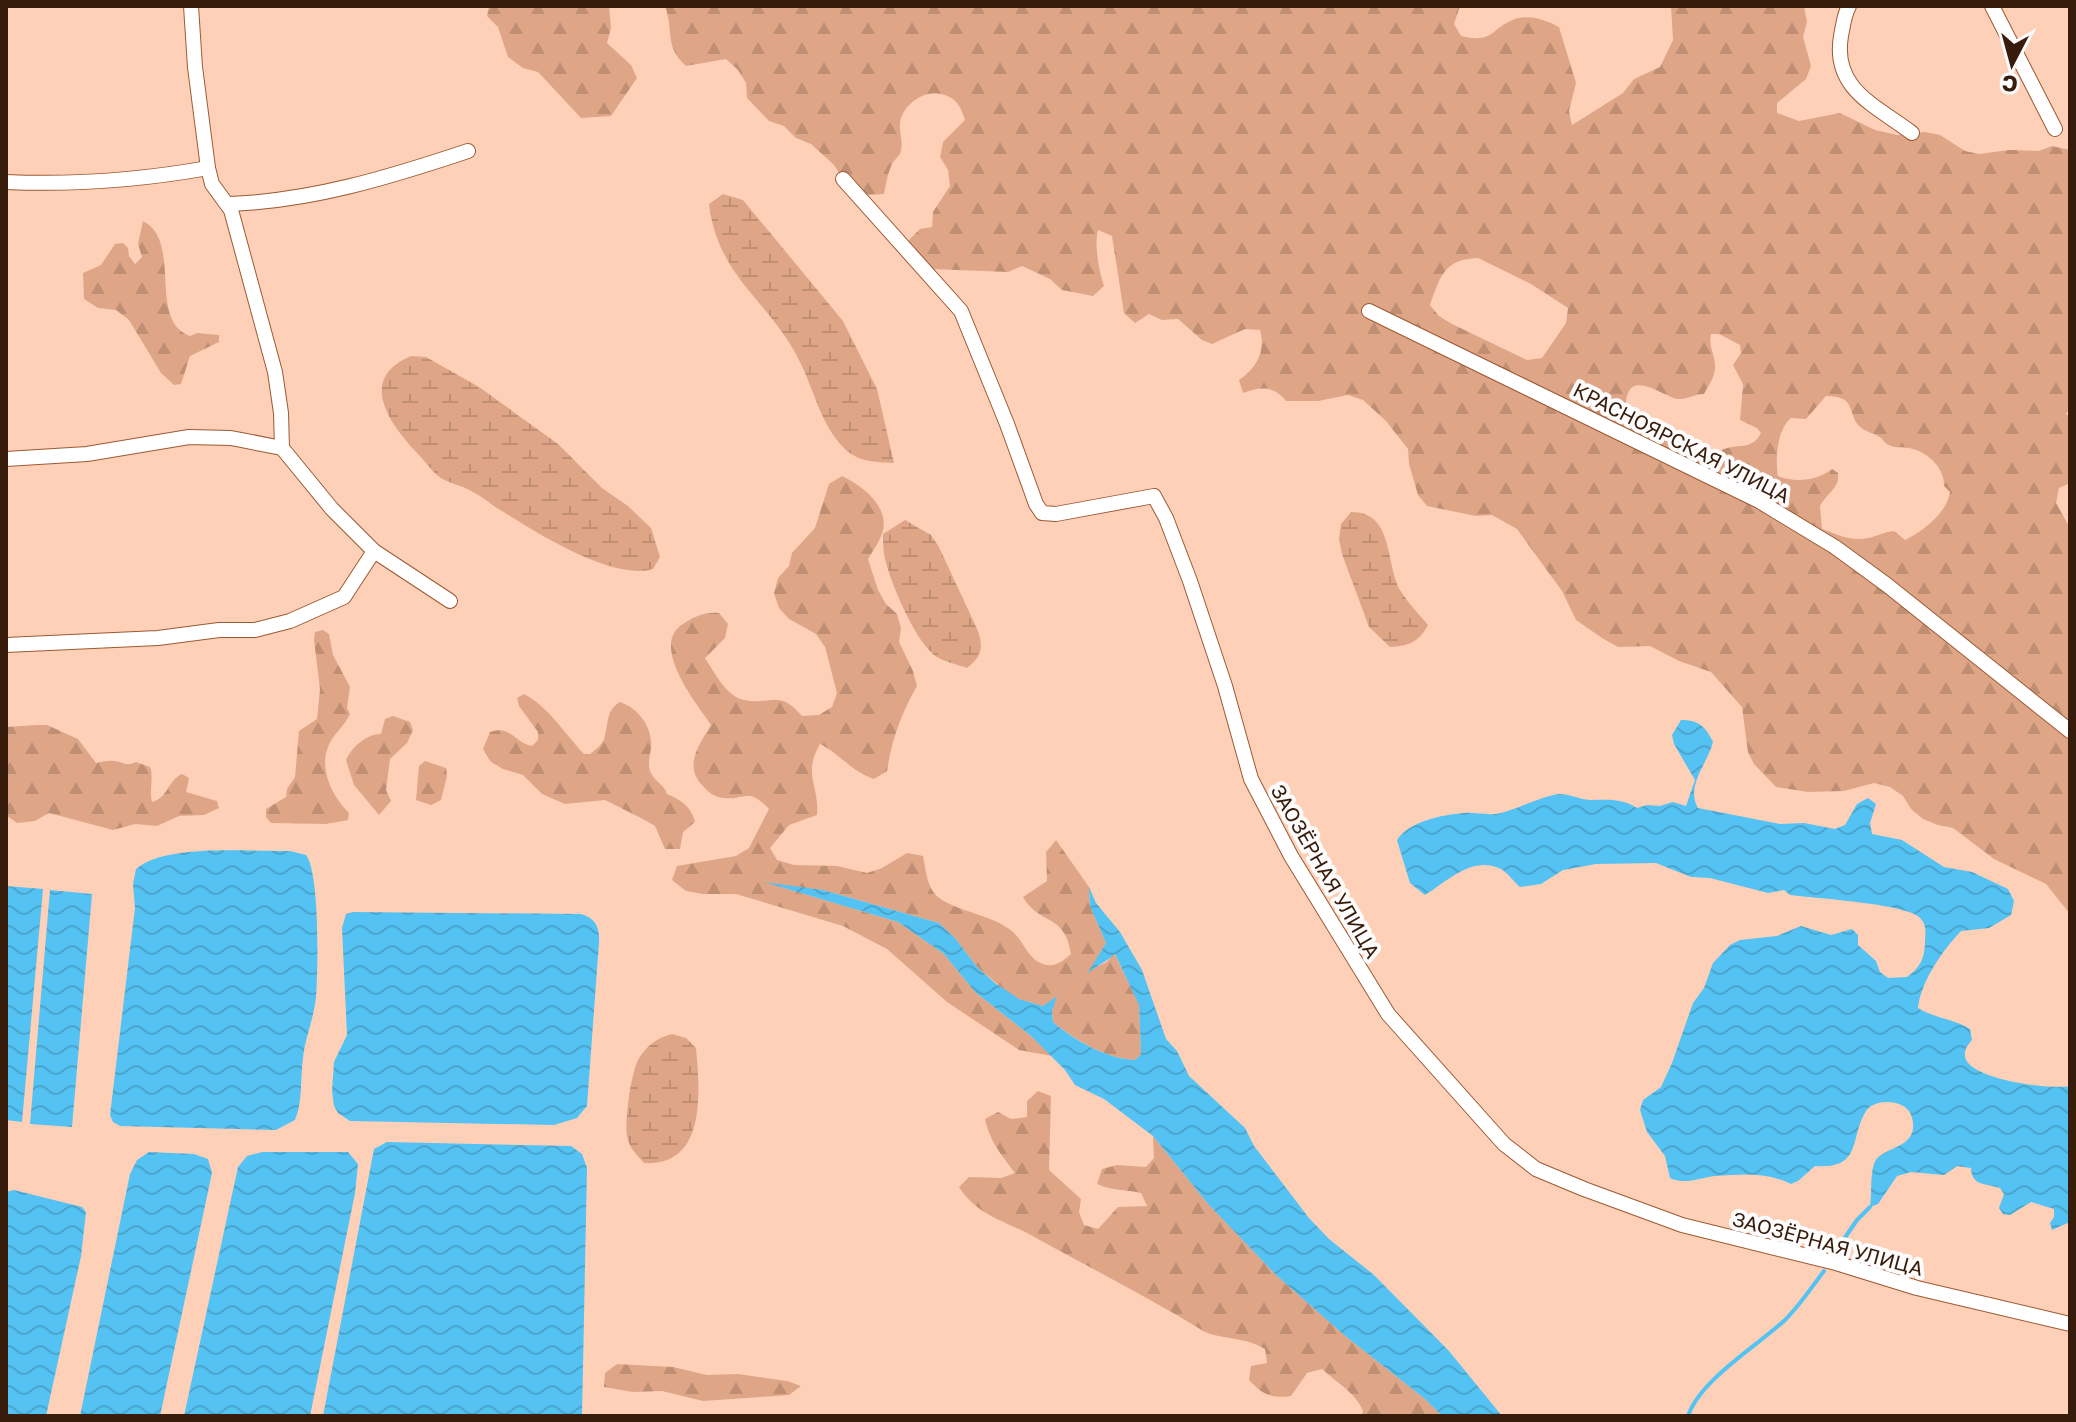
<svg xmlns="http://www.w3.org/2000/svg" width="2076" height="1422" viewBox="0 0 2076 1422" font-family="'Golos Text',sans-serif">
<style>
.forest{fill:url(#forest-firs);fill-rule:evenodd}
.wetland{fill:url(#wetland-marsh)}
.water{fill:url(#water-waves)}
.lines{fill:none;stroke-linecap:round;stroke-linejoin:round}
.stream{stroke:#54c2f2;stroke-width:4}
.minor-casing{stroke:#9c5932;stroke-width:16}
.minor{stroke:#fff;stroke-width:14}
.labels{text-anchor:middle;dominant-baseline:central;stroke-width:8;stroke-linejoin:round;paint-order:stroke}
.street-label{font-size:20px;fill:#371c0b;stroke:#fcfcfc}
</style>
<defs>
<pattern id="forest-firs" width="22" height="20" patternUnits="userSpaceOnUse" patternTransform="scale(2)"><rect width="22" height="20" fill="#dea687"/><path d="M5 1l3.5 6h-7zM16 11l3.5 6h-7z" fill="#bf8e73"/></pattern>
<pattern id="wetland-marsh" width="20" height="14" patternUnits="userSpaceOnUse" patternTransform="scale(2)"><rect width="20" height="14" fill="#dea687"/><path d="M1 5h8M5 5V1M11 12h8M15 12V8" fill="none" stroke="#bf8e73"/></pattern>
<pattern id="water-waves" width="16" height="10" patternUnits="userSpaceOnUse" patternTransform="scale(2)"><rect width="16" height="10" fill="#54c2f2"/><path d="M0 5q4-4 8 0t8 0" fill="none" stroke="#4aa6ce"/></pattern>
</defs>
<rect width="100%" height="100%" fill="#fed0b8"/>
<!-- forest -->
<g class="forest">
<path d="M489,6H609L611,28L607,43L631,65L637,78L611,116L581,118L538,72L523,68L508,57L498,27L487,16Z"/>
<path d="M665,6H1460L1454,24L1461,36C1495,44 1490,28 1515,19C1529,14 1547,20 1559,27L1576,83L1569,111L1572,125L1623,93L1634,79L1660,67L1673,40L1671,6H1804L1807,22L1803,37L1811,66L1806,79L1777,103V113L1799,121L1840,113L1875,130L1897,135L1925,132L1940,135L1965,151L1979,154L2009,150L2039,151L2052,146L2070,150V408L2066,414L2070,417V483L2059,488L2056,503L2070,528V914L2046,884L1994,859L1953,828L1938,825L1923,819L1911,809L1903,796L1890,787L1874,783L1844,791L1808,792L1776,787L1754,764L1748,752L1742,707L1711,672L1679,661L1650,646L1618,647L1602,638L1576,620L1562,591L1517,529L1492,515L1476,516L1427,506L1418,495L1409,464L1408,449L1386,421L1363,400L1348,395L1318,401H1286C1274,385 1259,387 1243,393L1239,380C1257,368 1266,351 1260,330L1245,329L1212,344L1202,340L1178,319L1162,320L1149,314L1135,323L1124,313L1112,236L1098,230C1094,244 1099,271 1104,286L1093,296L1062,290L1050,279L1022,266L1008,272L931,269L916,255L909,240L920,229L932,227L933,212L950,186L948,170L940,157L943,142L965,120C961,107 956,97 941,94C924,90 903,104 900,123C899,133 904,143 900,154C898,157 894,160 892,164C888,172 886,184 884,194L868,195L843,179L834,165L811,144L796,138L784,126L769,121L747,98L746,83L738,70L726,59L686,66C664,46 674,31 665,6ZM1478,258L1531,284L1568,308L1566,323L1542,358L1527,360L1452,324L1439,316L1430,305C1440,277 1444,259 1478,258ZM1711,334H1719L1740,345L1741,353L1733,365L1743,384L1740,420L1757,428L1761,433C1752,451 1737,443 1722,450L1719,458C1684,453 1682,440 1656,423C1646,416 1634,421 1626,411C1624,363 1661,396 1678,399C1685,400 1696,394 1704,394C1708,386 1715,377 1715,368C1716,356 1708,347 1711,334ZM1826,396C1857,396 1847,413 1859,426C1865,432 1874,433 1881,438C1886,443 1884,443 1891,446C1896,448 1903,447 1909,448C1927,451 1945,468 1944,486L1950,492C1947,513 1923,531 1905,540L1894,531C1884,532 1877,536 1868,538C1852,542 1836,534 1822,529L1820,506C1827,493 1840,488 1838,473L1832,469C1817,481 1795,483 1778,476C1775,458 1777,430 1791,418L1806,419Z"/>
<path d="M143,221C183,241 147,321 190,336L197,333L219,335V342L190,356L181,384L174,385L161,373L129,320L116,310L98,308L84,299L83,273L101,265L115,244L123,243L128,248L129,256L135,264L142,257L138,244Z"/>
<path d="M842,476C864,486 893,510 881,536C878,544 872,552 868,559L878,590L886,604L897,614L901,628L899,642L913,671L917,686C901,714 892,739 887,771L874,779C852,772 840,754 820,744C802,775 820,786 817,815L789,825L770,848L777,860L794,865L837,866L867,873L882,868L907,853L923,856C926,870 927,888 938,897C957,912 992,914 1013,932C1024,942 1028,959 1043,964C1055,968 1063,961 1071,954C1065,913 1040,926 1023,897L1047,881L1046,852L1056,840L1089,887L1090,906L1106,943L1090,970L1107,962L1114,953L1139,1004L1141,1054L1135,1060C1107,1059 1075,1040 1053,1022L1052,1011L1055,998L1043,1006L1019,999L1007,992L977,967L955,938L939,923L823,890L774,885L898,922L944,954L975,992L1031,1036L1052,1056L1019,1050L947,1002L887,949L843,926L736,894H703L686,891L672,880L677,866L736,856L749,848L769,809C748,787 747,800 724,798C714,797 709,793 703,786C683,766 699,745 711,725C696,703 649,645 683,624C696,616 704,612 719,613L728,624L725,638L705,658C715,673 726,696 744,700C771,706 778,688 802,716L819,715L832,707L837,693L825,647L816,634L789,619L779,608L774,593L778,578L789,566L792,553L815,528L829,484Z"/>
<path d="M323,630L329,634L333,655L350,687L347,708L350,714C345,726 332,735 328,747C319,771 333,797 349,813L348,820L326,824L271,823L266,817V809L286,797L287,789L295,777L299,731L317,719L320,689L314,640L315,632Z"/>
<path d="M524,694C548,706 565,734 584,754H590C596,749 602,745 604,739C609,724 605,711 620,702C638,708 653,727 651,748C650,756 647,765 651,773C655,782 664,784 667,794C681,800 691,806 695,822L683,832L680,849H665L655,826L641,818L605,800L565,804L542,794L523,775L503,769L490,761L483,749L490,732C511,725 514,742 532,746L538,740V732L519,706L517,698Z"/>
<path d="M393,716L410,722L413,730L407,743L390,759L386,790L391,801L379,815L354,785L346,760C352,747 366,734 381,734L385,719Z"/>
<path d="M37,725H47L78,739L96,763C101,762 109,760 114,761C124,762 126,767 136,762L150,767C154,776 149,791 152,802C168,798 168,780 182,774L189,778L186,792L217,801L219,808L204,815L179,816L157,826L135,824L113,830L49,813L35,821L17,823L6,815V727Z"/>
<path d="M425,761L446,768L447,776L441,800L431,805L416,800L419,766Z"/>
<path d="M1038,1091L1051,1096L1049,1170L1081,1199L1079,1212L1084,1225L1098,1229L1118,1207L1147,1206L1141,1193C1124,1189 1112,1191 1097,1184L1102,1169L1117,1165L1146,1167L1154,1158L1153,1136L1209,1205L1276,1275L1344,1335L1425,1399L1442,1416H1362L1363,1411C1356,1393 1337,1383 1322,1369L1307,1373L1291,1396C1271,1399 1262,1394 1249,1380L1251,1366L1267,1363L1265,1349C1246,1337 1225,1340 1205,1332C1150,1298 1092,1269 1036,1238C1007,1221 978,1217 959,1187L969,1177L1001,1178L1015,1173C1001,1154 990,1142 985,1119L998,1112L1011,1119L1027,1117V1101Z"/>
<path d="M617,1364L673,1367L707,1375L738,1374L787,1381L801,1386L789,1395L703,1401L662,1391L633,1392L604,1387L605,1373Z"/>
</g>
<!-- wetland -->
<g class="wetland">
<path d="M723,194L743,200L843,321L877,389L894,463C874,462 857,462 843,447C821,425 813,387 799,360C769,300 718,278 709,204Z"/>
<path d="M411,356L426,357L479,387L558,444L602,488L628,506L651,528L660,557L653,569C612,581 537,533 502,511C491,505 482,496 471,491C461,485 447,483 438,476C430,469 424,460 417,453C389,423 357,379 411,356Z"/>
<path d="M1351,512C1394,512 1385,562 1400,590C1408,603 1419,614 1428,625C1419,642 1409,646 1390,647L1369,627L1342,554L1339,539L1341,524Z"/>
<path d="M905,520L931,535L939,547L978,631C984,649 981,657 967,668C958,665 946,662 937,657C916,644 891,584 885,559C883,551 883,542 883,534Z"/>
<path d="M672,1034L686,1038L696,1048C700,1091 707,1167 644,1163C637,1155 629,1148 627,1136C625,1118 630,1078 638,1060C645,1047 658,1037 672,1034Z"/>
</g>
<!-- water -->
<g class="water">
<path d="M1681,720C1699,720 1706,727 1713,742C1708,763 1685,786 1698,808L1780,824L1804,823L1835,829L1845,825L1857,804L1868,798L1876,804L1870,823L1872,834L1902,840L1944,867L1972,872L2008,889L2014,901L2011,915L1989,928L1961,931C1943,950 1921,981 1918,1008C1934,1018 1954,1019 1970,1029L1972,1040C1968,1045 1964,1049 1965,1057C1970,1080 2051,1090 2070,1086V1222L2052,1230L2050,1223L2054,1217V1209L2031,1202L2010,1215L2003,1214L1999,1208L2004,1194L2000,1188C1984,1183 1972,1186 1971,1168L1957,1166L1944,1175L1911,1172L1897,1176L1878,1204L1870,1207C1872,1194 1870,1176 1874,1164C1879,1149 1903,1150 1911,1135C1915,1128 1913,1117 1909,1111C1900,1099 1874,1099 1866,1111C1849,1139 1863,1169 1815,1166L1798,1181L1791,1184C1767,1172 1741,1174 1715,1176C1700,1178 1684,1185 1670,1178L1665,1156L1647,1132L1640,1110L1643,1100L1661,1087L1672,1063L1693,1003L1704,988L1713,963L1730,945L1740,940L1777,936L1801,926L1831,935L1852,929L1858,935V945L1876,961L1880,972L1888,978L1907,977C1921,967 1925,957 1925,940C1926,931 1926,923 1919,917C1906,904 1813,898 1790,895L1784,890L1768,893L1710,878L1691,877L1656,863L1596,864L1563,870L1541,884L1520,887C1513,881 1508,873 1501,869C1472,855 1447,882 1425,895L1410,883L1397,840C1410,821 1441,815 1464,813C1476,812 1489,816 1501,813C1516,809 1546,795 1559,794C1570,794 1579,799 1590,800C1608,800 1621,798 1637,808L1647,805L1660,806L1673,802L1686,806L1695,780L1674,744L1672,735Z"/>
<path d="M290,851L306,855C320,873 318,971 316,997C314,1018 305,1038 303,1058C300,1079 303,1101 295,1120L276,1130L120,1126L113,1122L110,1115L135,908L133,884L136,869C167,843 249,852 290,851Z"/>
<path d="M764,882L823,890L939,923L955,938L977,967L995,983L1019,999L1043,1006L1057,996L1052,1011L1053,1022C1074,1040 1107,1059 1135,1060L1141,1054L1139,1005L1115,954C1106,962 1096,966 1087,974L1106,943L1090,906L1089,887L1096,903L1120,932L1142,970L1166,1039L1177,1051L1189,1076L1245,1128L1254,1146L1309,1218L1329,1239L1374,1275L1449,1351L1502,1416H1442L1425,1399L1344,1335L1276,1275L1209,1205L1153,1136L1104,1099L1075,1085L1065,1070L1031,1036L975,992L944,954L898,922Z"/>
<path d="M6,886L43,889L22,1122L6,1120Z"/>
<path d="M50,890L92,894L72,1127L30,1124Z"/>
<path d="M353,912L581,914C595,918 600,927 599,942L587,1106L577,1118L554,1125L350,1121L338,1113L334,1106L332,1091L334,1062L347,1035L342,928L346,914Z"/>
<path d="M387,1142L571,1146L582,1154L587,1168L582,1416H323L374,1149Z"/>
<path d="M149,1152L194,1154L208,1159L212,1173L160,1416H80L130,1174L137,1160Z"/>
<path d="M262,1152H348L358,1164L355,1193L310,1416H184L238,1167L247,1156Z"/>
<path d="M14,1190L82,1207L86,1212L81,1256L46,1416H6V1192Z"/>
</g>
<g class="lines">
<!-- stream -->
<g class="stream">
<path d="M1837,1249L1857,1220L1870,1207"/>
<path d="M1688,1416C1700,1380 1757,1346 1785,1320C1800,1305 1811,1288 1824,1271"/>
</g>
<!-- minor casing -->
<g class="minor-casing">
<g id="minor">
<path d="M191,6L195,67L208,168L212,184L231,210L275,372L281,413L282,448L332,509L374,551L450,601"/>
<path d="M1849,6C1844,15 1843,26 1841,36C1832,89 1875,105 1912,133"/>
<path d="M1992,6L2055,129"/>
<path d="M843,179L961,311L1007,424L1036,504L1042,513L1056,514L1154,496L1166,518L1190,581L1225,686L1251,779L1291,856L1388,1014L1504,1144L1536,1169L1584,1189L1682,1225L1836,1263L1917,1288L2070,1324"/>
<path d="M6,182C74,185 141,180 208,168"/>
<path d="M229,204C312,201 390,177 468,151"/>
<path d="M1369,311L1759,501L1835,547L1887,585L2070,731"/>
<path d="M6,459L87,454L189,437L231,438L282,448"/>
<path d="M6,645L158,638L219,630H255L290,621L344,597L374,551"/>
</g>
</g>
<!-- minor -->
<use href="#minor" class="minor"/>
</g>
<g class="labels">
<!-- street labels -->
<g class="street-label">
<text transform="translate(1682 442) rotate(27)">КРАСНОЯРСКАЯ УЛИЦА</text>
<text transform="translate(1326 871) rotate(60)">ЗАОЗЁРНАЯ УЛИЦА</text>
<text transform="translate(1828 1243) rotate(15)">ЗАОЗЁРНАЯ УЛИЦА</text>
</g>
</g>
<!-- border -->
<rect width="2076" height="1422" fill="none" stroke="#371c0b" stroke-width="16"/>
<!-- north arrow -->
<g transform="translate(2012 64) rotate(186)" stroke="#fcfcfc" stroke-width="6" paint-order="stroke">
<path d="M0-6L14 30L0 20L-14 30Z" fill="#371c0b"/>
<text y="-12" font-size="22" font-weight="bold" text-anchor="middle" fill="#371c0b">С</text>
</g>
</svg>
